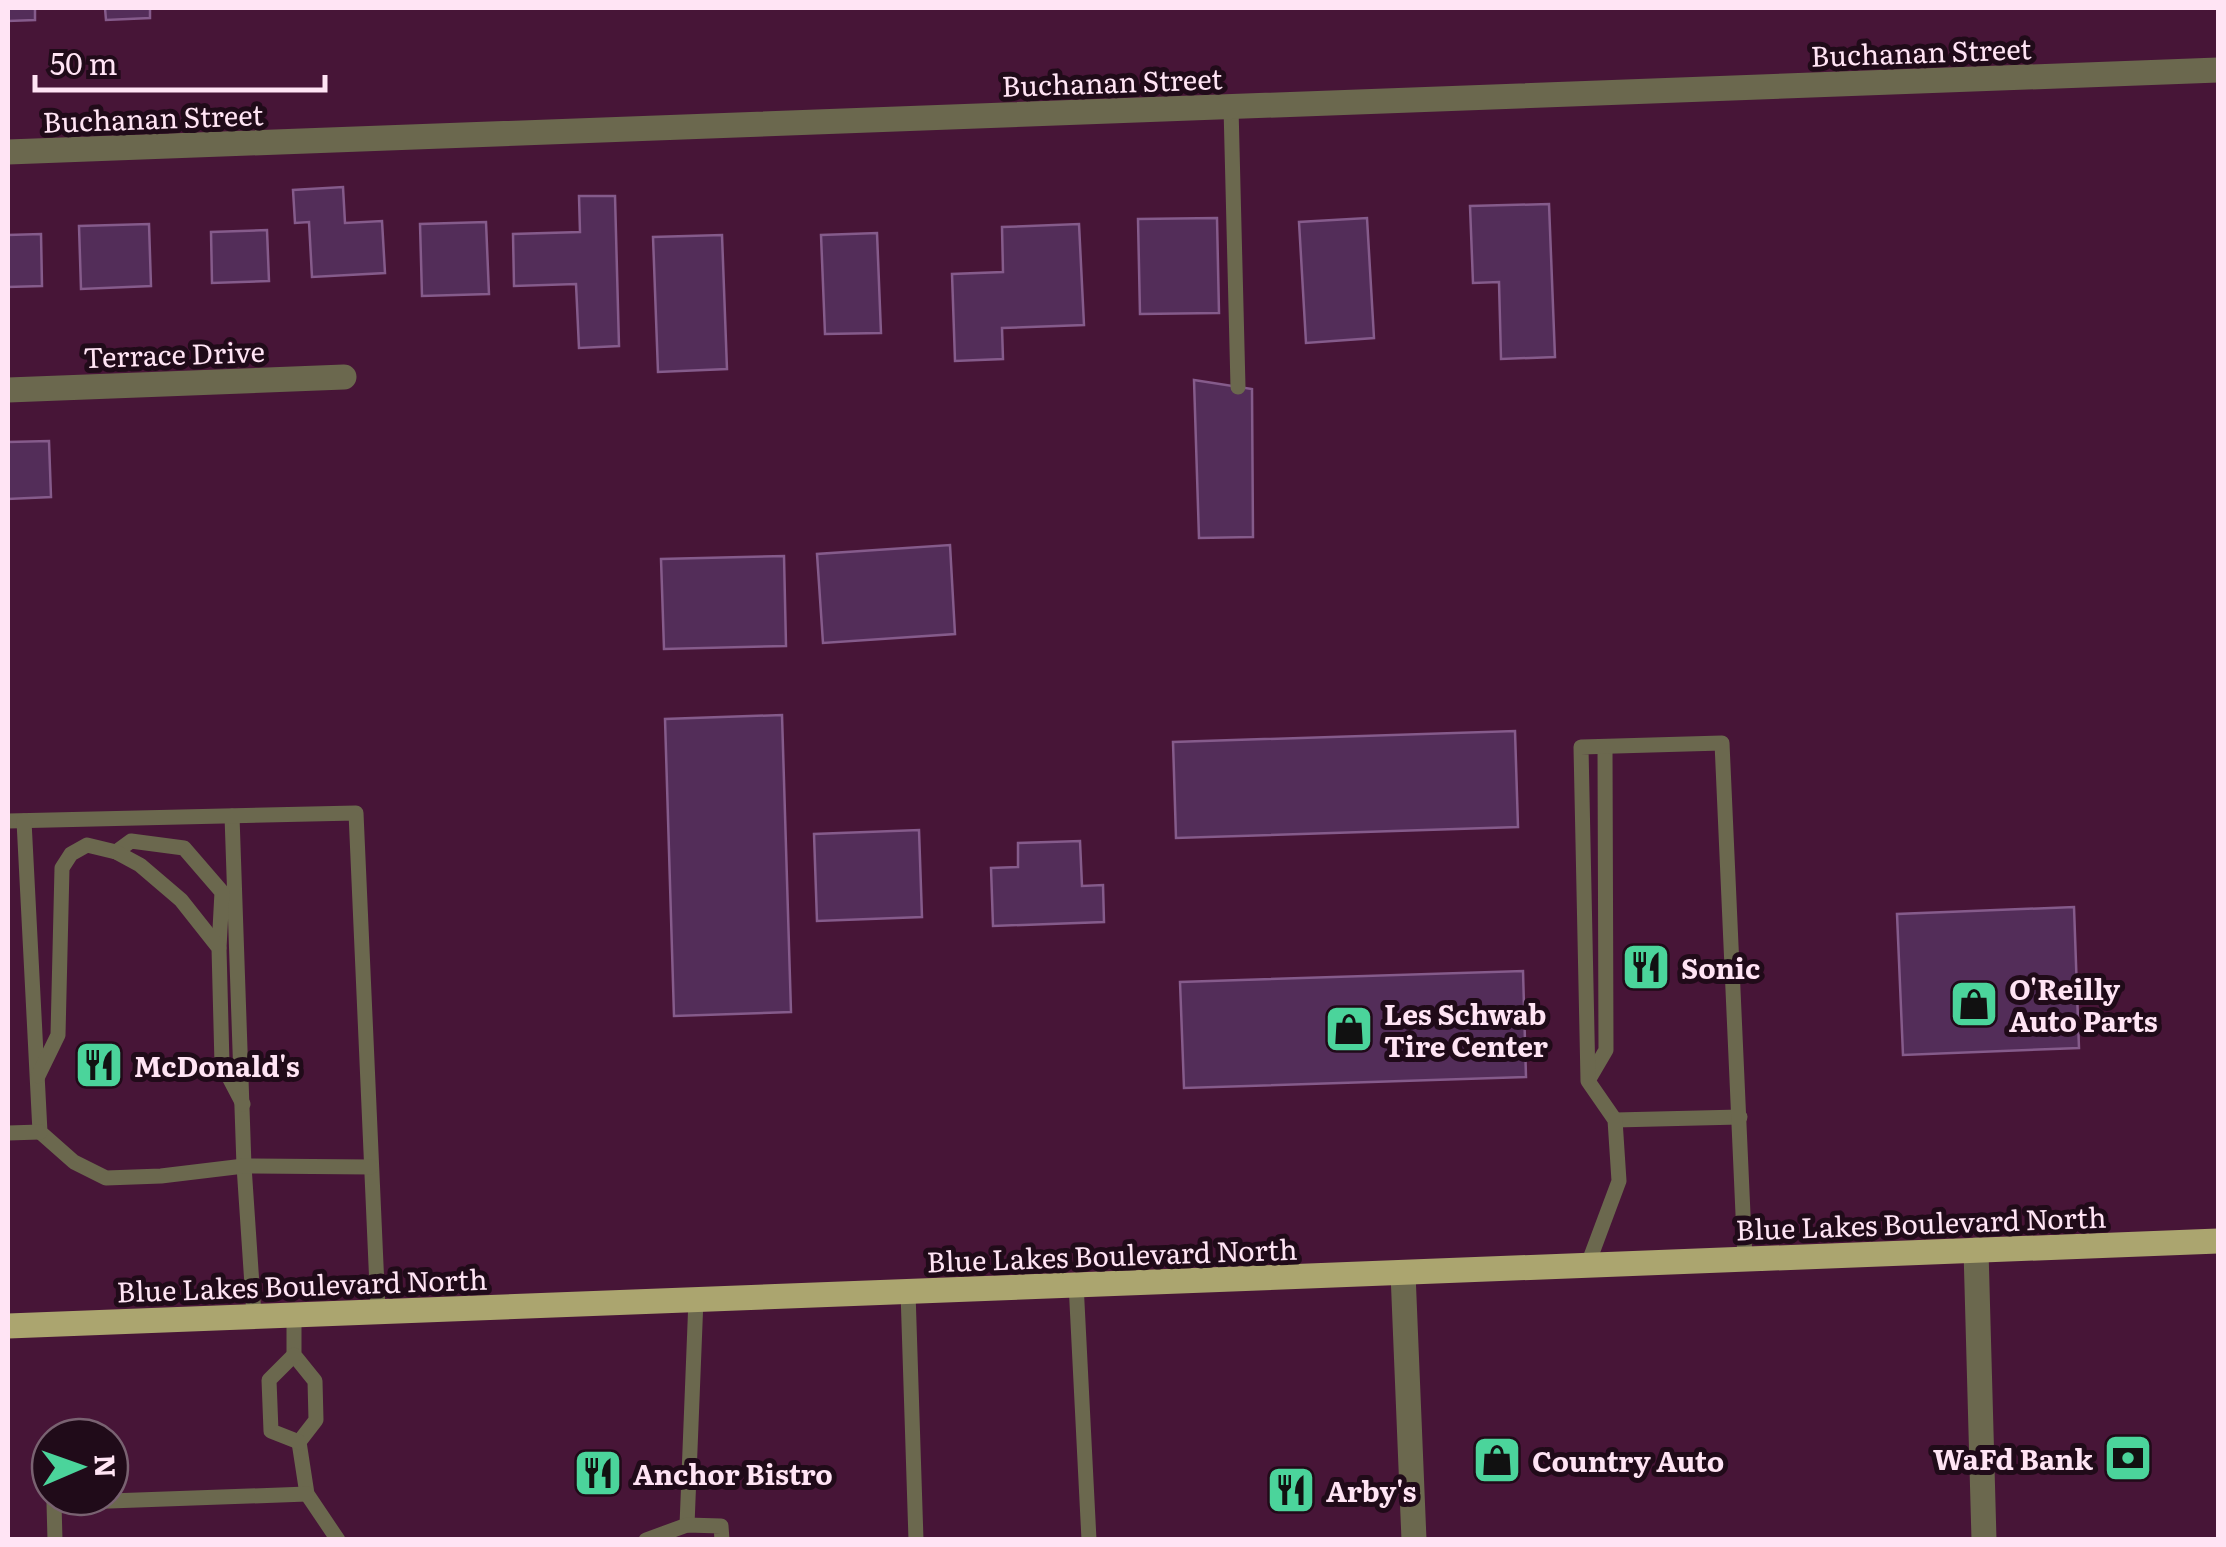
<svg xmlns="http://www.w3.org/2000/svg" width="2226" height="1547" viewBox="0 0 2226 1547" font-family="Literata,serif">
<style>
.building{fill:#532d59;stroke:#855b8b;stroke-width:2.5}
.lines{fill:none;stroke-linecap:round;stroke-linejoin:round}
.service{stroke:#6b684e;stroke-width:15}
.minor{stroke:#6b684e;stroke-width:25}
.primary{stroke:#aba56f;stroke-width:25}
.labels{text-anchor:middle;dominant-baseline:central;stroke-width:10;stroke-linejoin:round;paint-order:stroke}
.street-label{font-size:28px;fill:#ffe4f4;stroke:#200b19}
.poi-label{font-size:28px;font-weight:bold;fill:#ffe4f4;stroke:#200b19;text-anchor:start}
</style>
<rect width="100%" height="100%" fill="#471537"/>
<!-- building -->
<g class="building">
<path d="M8,8H35V20L8,21Z"/>
<path d="M105,8H150V18L106,20Z"/>
<path d="M343,187L345,223L382,221L385,273L312,277L309,222L295,223L293,190Z"/>
<path d="M579,196H615L619,346L579,348L576,284L514,286L513,234L580,232Z"/>
<path d="M1549,204L1555,357L1501,359L1499,282L1473,283L1470,206Z"/>
<path d="M1217,218L1219,313L1140,314L1138,219Z"/>
<path d="M1367,218L1374,338L1306,343L1299,222Z"/>
<path d="M486,222L489,294L422,296L420,224Z"/>
<path d="M149,224L151,286L81,289L79,226Z"/>
<path d="M1079,224L1084,325L1002,328L1003,359L955,361L952,274L1003,272L1002,227Z"/>
<path d="M267,230L269,281L212,283L211,232Z"/>
<path d="M877,233L881,333L825,334L821,235Z"/>
<path d="M41,234L42,286L8,287V235Z"/>
<path d="M722,235L727,369L658,372L653,237Z"/>
<path d="M1194,380L1252,389L1253,537L1199,538Z"/>
<path d="M49,441L51,497L8,499V442Z"/>
<path d="M950,545L955,634L823,643L817,554Z"/>
<path d="M784,556L786,646L664,649L661,559Z"/>
<path d="M782,715L791,1012L674,1016L665,719Z"/>
<path d="M1515,731L1518,827L1176,838L1173,742Z"/>
<path d="M919,830L922,917L817,921L814,834Z"/>
<path d="M1080,841L1082,886L1103,885L1104,922L993,926L991,868L1018,867V843Z"/>
<path d="M2074,907L2079,1048L1903,1055L1897,914Z"/>
<path d="M1523,971L1526,1077L1184,1088L1180,982Z"/>
</g>
<g class="lines">
<!-- service -->
<g class="service">
<path d="M1231,107L1238,387"/>
<path d="M232,816L244,1166L254,1315"/>
<path d="M8,821L356,813L378,1310"/>
<path d="M24,821L40,1132L74,1162L106,1178L161,1176L244,1166L371,1167"/>
<path d="M116,852L131,841L184,848L222,892L219,948"/>
<path d="M38,1076L58,1035L62,868L71,854L87,845L116,852L140,865L181,900L219,948L222,1064L243,1104"/>
<path d="M1589,1079L1606,1050L1605,747"/>
<path d="M1615,1120L1740,1117"/>
<path d="M8,1133L40,1132"/>
<path d="M1588,1264L1619,1181L1615,1120L1588,1081L1581,747L1722,743L1745,1259"/>
<path d="M1076,1283L1089,1540"/>
<path d="M908,1292L916,1540"/>
<path d="M294,1313V1355L315,1381L316,1420L299,1442L307,1494L338,1540"/>
<path d="M294,1355L269,1380L271,1431L299,1442"/>
<path d="M687,1525L696,1299"/>
<path d="M55,1540L54,1503L307,1494"/>
<path d="M646,1540L687,1525L721,1526L722,1540"/>
</g>
<!-- minor -->
<g class="minor">
<path d="M8,152L2218,70"/>
<path d="M8,390L344,377"/>
<path d="M1976,1250L1984,1540"/>
<path d="M1403,1273L1414,1540"/>
</g>
<!-- primary -->
<path class="primary" d="M8,1326L2218,1241"/>
</g>
<!-- icons -->
<defs>
<g id="restaurant-square" transform="scale(2.5)"><rect x="-9" y="-9" width="18" height="18" rx="4" fill="#4bd49b" stroke="#200b19"/><path d="M-5-6h1v4h1v-4h1v4h1v-4h1v5L-1.5 .5V6h-2V.5L-5-1ZM5-6V6H3V1.5H1.5Q1.5-4 5-6Z" fill="#111"/></g>
<g id="shop-square" transform="scale(2.5)"><rect x="-9" y="-9" width="18" height="18" rx="4" fill="#4bd49b" stroke="#200b19"/><path d="M-5-2.5h2.3a2.7 3.5 0 0 1 5.4 0H5L5.5 6h-11ZM-1.5-2.5h3a1.5 2.3 0 0 0-3 0Z" fill="#111"/></g>
<g id="bank-square" transform="scale(2.5)"><rect x="-9" y="-9" width="18" height="18" rx="4" fill="#4bd49b" stroke="#200b19"/><path d="M-6-4H6V4H-6ZM0-2.3a2.3 2.3 0 1 0 0 4.6a2.3 2.3 0 1 0 0-4.6Z" fill="#111"/></g>
</defs>
<g fill-rule="evenodd">
<use href="#restaurant-square" x="1646" y="967"/>
<use href="#shop-square" x="1974" y="1004"/>
<use href="#shop-square" x="1349" y="1029"/>
<use href="#restaurant-square" x="99" y="1065"/>
<use href="#bank-square" x="2128" y="1458"/>
<use href="#shop-square" x="1497" y="1460"/>
<use href="#restaurant-square" x="598" y="1473"/>
<use href="#restaurant-square" x="1291" y="1490"/>
</g>
<g class="labels">
<!-- street labels -->
<g class="street-label">
<text transform="translate(1921 51) rotate(-2)">Buchanan Street</text>
<text transform="translate(1112 81) rotate(-2)">Buchanan Street</text>
<text transform="translate(153 117) rotate(-2)">Buchanan Street</text>
<text transform="translate(174 353) rotate(-2)">Terrace Drive</text>
<text transform="translate(1921 1222) rotate(-2)">Blue Lakes Boulevard North</text>
<text transform="translate(1112 1254) rotate(-2)">Blue Lakes Boulevard North</text>
<text transform="translate(302 1284) rotate(-2)">Blue Lakes Boulevard North</text>
</g>
<!-- poi labels -->
<g class="poi-label">
<text x="1681" y="967">Sonic</text>
<text x="2009" y="988">O'Reilly<tspan x="2009" dy="32">Auto Parts</tspan></text>
<text x="1384" y="1013">Les Schwab<tspan x="1384" dy="32">Tire Center</tspan></text>
<text x="134" y="1065">McDonald's</text>
<text x="2093" y="1458" text-anchor="end">WaFd Bank</text>
<text x="1532" y="1460">Country Auto</text>
<text x="633" y="1473">Anchor Bistro</text>
<text x="1326" y="1490">Arby's</text>
</g>
</g>
<!-- border -->
<rect width="2226" height="1547" fill="none" stroke="#ffe4f4" stroke-width="20"/>
<!-- north arrow -->
<g transform="translate(80 1467) rotate(88)"><circle r="48" fill="#200b19" stroke="#796271" stroke-width="2.5"/>
<path d="M0-8L18 38L0 25L-18 38Z" fill="#4bd49b"/>
<text y="-15" font-size="28" font-weight="bold" text-anchor="middle" fill="#ffe4f4">N</text>
</g>
<!-- scale -->
<path d="M35 75v15h290v-15" fill="none" stroke="#ffe4f4" stroke-width="5"/>
<text x="50" y="75" font-size="30" fill="#ffe4f4" stroke="#200b19" stroke-width="8" paint-order="stroke">50 m</text>
</svg>
